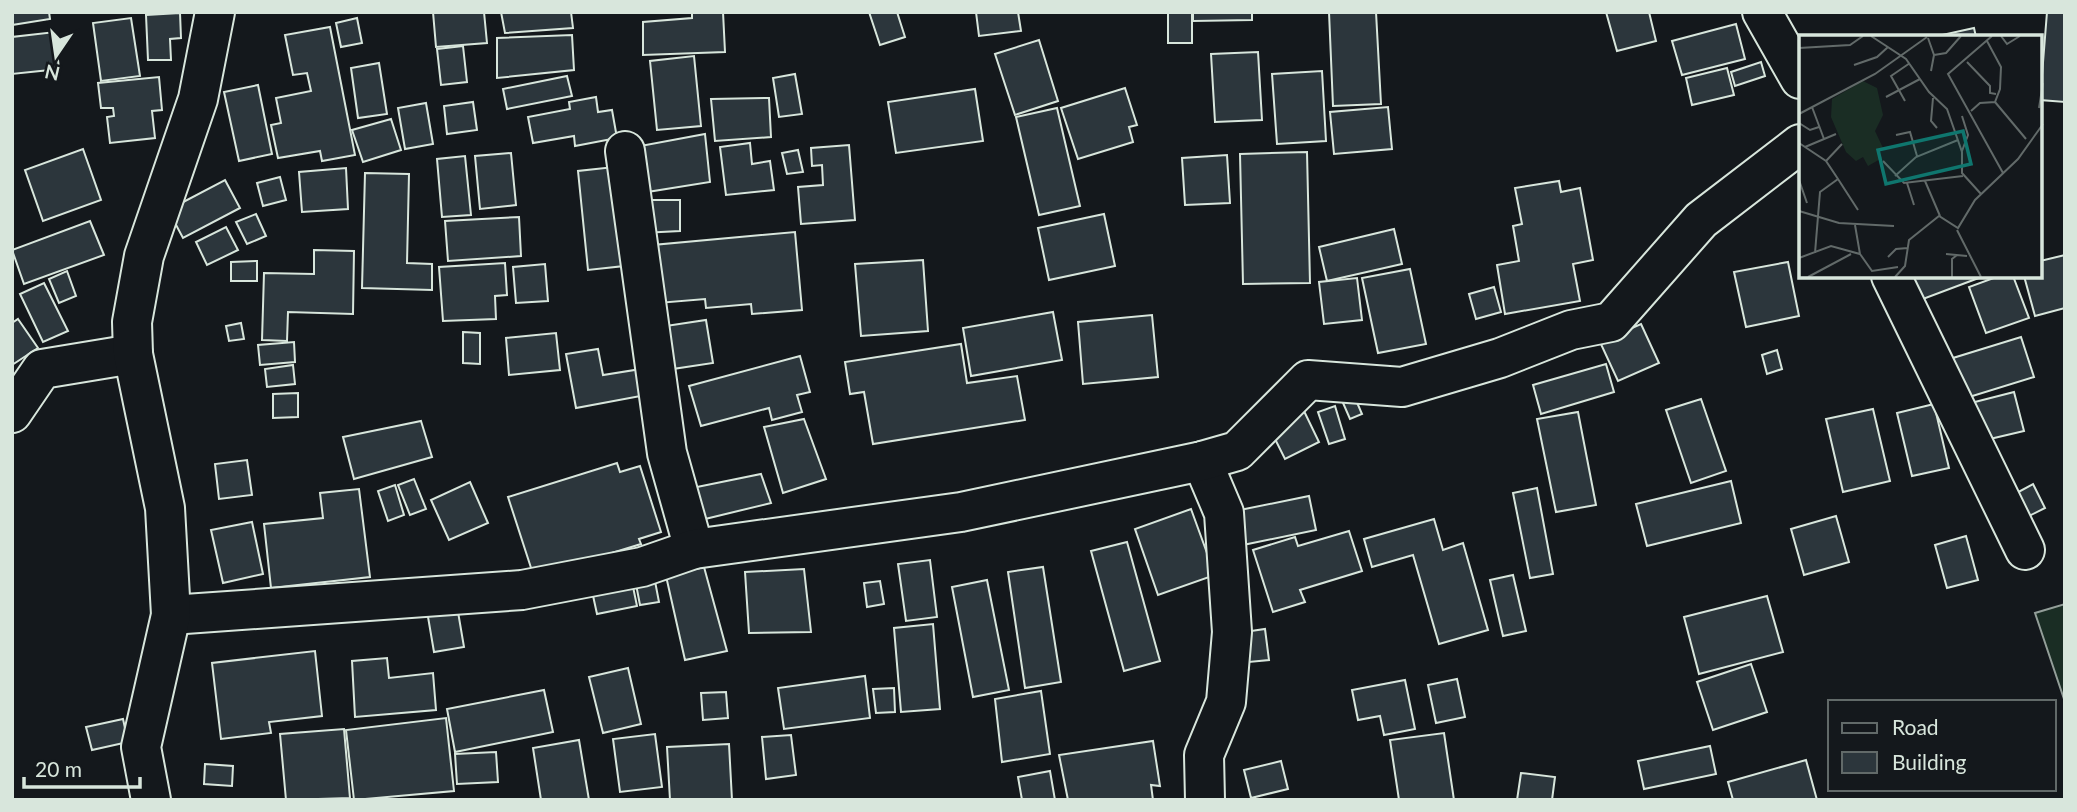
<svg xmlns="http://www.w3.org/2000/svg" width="2077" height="812" viewBox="0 0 2077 812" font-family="Lato,sans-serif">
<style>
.green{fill:#1a2d24;stroke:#939e99;stroke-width:2}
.building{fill:#2c363c;stroke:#d8e6dc;stroke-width:2}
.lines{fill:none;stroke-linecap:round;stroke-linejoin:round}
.minor-casing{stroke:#d8e6dc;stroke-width:42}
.minor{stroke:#14181c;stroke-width:38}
.inset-road{fill:none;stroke:#626a69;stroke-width:2}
.view{fill:#0f766e;fill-opacity:0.15;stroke:#0f766e;stroke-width:3.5}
.inset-edge{fill:none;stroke:#d8e6dc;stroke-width:3.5}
</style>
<rect width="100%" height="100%" fill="#14181c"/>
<!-- green -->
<path class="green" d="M2065,604V702L2035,613Z"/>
<!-- building -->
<g class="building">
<path d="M12,12H49L50,19L12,25Z"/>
<path d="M433,12H484L487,43L436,47Z"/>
<path d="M501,12H571L573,28L505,33Z"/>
<path d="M692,12H723L725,52L643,55V22L692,18Z"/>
<path d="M869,12H897L905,37L880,45Z"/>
<path d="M976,12H1018L1021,31L979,36Z"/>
<rect x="1168" y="12" width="24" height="31"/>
<path d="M1193,12H1252V20L1193,21Z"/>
<path d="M1329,12H1376L1381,104L1333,106Z"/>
<path d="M1606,12H1649L1656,41L1617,51Z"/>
<path d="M2047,12H2065V102L2040,100Z"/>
<path d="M180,13L181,38L170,39L171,60H148L146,15Z"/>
<path d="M131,18L140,76L101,81L93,23Z"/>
<path d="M357,18L362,43L341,47L336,23Z"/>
<path d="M1736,24L1745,59L1682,75L1672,41Z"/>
<path d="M330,27L355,155L322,161L320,151L278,158L271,125L281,123L276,98L311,91L307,73L293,75L285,35Z"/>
<path d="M1974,28L1976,37H1942V35Z"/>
<path d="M55,32L59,69L12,74V37Z"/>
<path d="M572,35L574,70L497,78V38Z"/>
<path d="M1039,40L1058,101L1015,115L995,54Z"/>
<path d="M463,46L467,82L441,85L437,49Z"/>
<path d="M1258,52L1262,120L1215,122L1211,54Z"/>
<path d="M694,56L701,126L657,130L650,61Z"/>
<path d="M1761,62L1765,76L1735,86L1731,72Z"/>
<path d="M379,63L387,114L358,118L351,68Z"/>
<path d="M1727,68L1734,95L1692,105L1686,78Z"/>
<path d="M1322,71L1326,141L1277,144L1272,74Z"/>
<path d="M795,74L802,114L779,117L773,78Z"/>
<path d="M567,76L572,96L507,109L503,89Z"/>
<path d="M159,77L162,110L152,111L155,138L110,143L107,117L114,116L113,108H101L98,83Z"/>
<path d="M258,85L272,154L239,161L224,92Z"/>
<path d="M1125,88L1137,125L1129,127L1133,142L1078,159L1061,108Z"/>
<path d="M975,89L983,141L896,153L888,102Z"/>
<path d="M596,97L598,112L612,110L617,138L575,146L574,136L533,143L528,117L570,109L569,102Z"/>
<path d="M769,98L771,137L715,141L711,99Z"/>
<path d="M473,102L477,130L447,134L444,106Z"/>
<path d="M426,103L433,144L405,149L398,108Z"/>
<path d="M1388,107L1392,149L1334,154L1330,112Z"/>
<path d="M1057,108L1080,206L1039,215L1016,117Z"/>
<path d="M391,119L401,150L363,162L352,130Z"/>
<path d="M705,134L710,182L641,193L635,147Z"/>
<path d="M750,143L752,164L770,161L774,190L726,195L720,147Z"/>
<path d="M849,145L855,220L801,224L798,187L823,185L822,165L812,166L811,148Z"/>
<path d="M83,149L101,200L43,221L25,170Z"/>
<path d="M798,150L803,172L787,174L782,153Z"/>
<path d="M1307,152L1310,283L1243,284L1240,154Z"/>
<path d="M511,153L516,205L480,209L475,156Z"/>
<path d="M1227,155L1230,203L1185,205L1182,158Z"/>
<path d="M465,156L471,215L442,217L437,159Z"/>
<path d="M614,167L624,266L588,270L578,171Z"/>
<path d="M346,168L348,209L302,212L299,172Z"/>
<path d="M365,173L409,174L407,263L432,264V290L362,288Z"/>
<path d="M280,177L286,200L263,206L257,183Z"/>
<path d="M225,180L240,208L183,238L168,210Z"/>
<path d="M1559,181L1561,192L1580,188L1593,260L1573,264L1580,301L1505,314L1497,265L1519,261L1513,226L1522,224L1515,188Z"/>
<path d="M641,200H680V231L642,233Z"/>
<path d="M256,214L266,236L247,244L236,222Z"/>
<path d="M1104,214L1115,266L1049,280L1038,228Z"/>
<path d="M519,217L521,256L448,261L445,221Z"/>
<path d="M90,221L104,255L24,284L12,250Z"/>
<path d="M226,227L238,250L207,265L196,242Z"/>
<path d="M1394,229L1402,264L1327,281L1319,247Z"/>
<path d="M795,232L802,310L752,314L751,304L706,308L705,299L658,303L653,245Z"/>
<path d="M314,250L354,251L353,314L288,312L287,341L262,340L264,273L314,274Z"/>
<path d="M2065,255V308L2035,316L2024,276H2040V261Z"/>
<path d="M923,260L928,331L861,336L855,264Z"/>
<path d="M257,261V281H231V262Z"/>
<path d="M1788,262L1799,316L1746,327L1734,272Z"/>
<path d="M505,263L507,295L495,296L496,319L443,321L439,267Z"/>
<path d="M545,264L548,301L516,303L513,267Z"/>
<path d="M1410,269L1426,344L1378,353L1362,278Z"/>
<path d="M67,271L76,296L59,303L49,279Z"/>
<path d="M1896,276H1984L1907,305Z"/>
<path d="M1999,276H2013L2029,318L1986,333L1969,287Z"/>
<path d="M1357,278L1362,320L1324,324L1319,282Z"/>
<path d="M44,283L68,331L43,342L20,294Z"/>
<path d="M1494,287L1501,312L1476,319L1469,294Z"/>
<path d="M1053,312L1062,360L971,376L963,328Z"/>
<path d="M1152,315L1158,377L1083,384L1078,322Z"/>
<path d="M18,319L38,348L12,365V323Z"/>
<path d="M706,320L713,363L666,370L659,327Z"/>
<path d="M241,323L244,339L229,341L226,326Z"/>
<path d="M1641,324L1659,363L1618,381L1600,342Z"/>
<path d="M463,332L480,333V364L463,363Z"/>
<path d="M556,333L560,370L509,375L506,338Z"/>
<path d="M2021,337L2034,377L1966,398L1953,358Z"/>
<path d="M294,342L295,362L260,365L258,345Z"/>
<path d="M961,344L967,383L1017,376L1025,420L873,444L864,392L850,394L845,362Z"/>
<path d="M598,349L603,375L641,369L646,395L576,408L566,354Z"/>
<path d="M1777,350L1782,369L1767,374L1762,355Z"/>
<path d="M800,356L810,392L797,395L802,412L772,420L769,408L701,426L689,386Z"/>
<path d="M1606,364L1614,392L1541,414L1533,385Z"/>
<path d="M293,365L295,384L267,387L265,369Z"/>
<path d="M1352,391L1362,414L1350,419L1340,396Z"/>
<path d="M2014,392L2024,431L1977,442L1967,404Z"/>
<path d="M298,393V417L273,418V394Z"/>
<path d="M1701,399L1726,471L1691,483L1666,410Z"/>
<path d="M1934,404L1949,468L1912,476L1897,413Z"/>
<path d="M1335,406L1345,439L1329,444L1318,412Z"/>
<path d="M1303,409L1319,442L1285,459L1269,427Z"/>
<path d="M1873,409L1890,481L1843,492L1826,419Z"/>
<path d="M1578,412L1596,505L1556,512L1537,419Z"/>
<path d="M804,419L826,479L783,493L764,427Z"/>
<path d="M421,421L432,457L354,479L343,437Z"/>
<path d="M247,460L252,495L219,499L215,464Z"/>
<path d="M617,463L620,472L640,466L661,532L639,539L641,544L534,577L508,497Z"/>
<path d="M761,474L771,503L701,520L692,488Z"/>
<path d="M414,479L426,509L410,515L398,485Z"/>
<path d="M1731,481L1741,523L1647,546L1636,504Z"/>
<path d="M470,482L488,523L449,540L431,500Z"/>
<path d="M2033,484L2045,508L2023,519L2011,496Z"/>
<path d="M395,485L404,515L388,521L378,491Z"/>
<path d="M1537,488L1553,574L1530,578L1513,493Z"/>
<path d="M359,489L370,577L271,588L264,524L323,518L320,493Z"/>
<path d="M1309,496L1316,530L1238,546L1230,512Z"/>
<path d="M1191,509L1215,575L1158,595L1135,529Z"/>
<path d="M1836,516L1849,562L1804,575L1791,529Z"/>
<path d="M1434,519L1443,550L1463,543L1488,630L1439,644L1413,555L1372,567L1364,539Z"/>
<path d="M252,522L263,574L223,583L211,530Z"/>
<path d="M1349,531L1362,571L1300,590L1305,602L1273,612L1253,550L1295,537L1298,546Z"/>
<path d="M1966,536L1978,580L1947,588L1935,545Z"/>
<path d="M1127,542L1160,661L1124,671L1091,551Z"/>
<path d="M930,560L937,617L906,621L898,564Z"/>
<path d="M704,567L727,651L685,660L666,576Z"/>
<path d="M1043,567L1061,682L1025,688L1008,572Z"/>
<path d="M804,569L811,632L749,633L745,572Z"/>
<path d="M1513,575L1526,631L1503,636L1490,580Z"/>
<path d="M654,576L659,602L640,605L635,579Z"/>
<path d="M987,580L1009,690L973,697L952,587Z"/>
<path d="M880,581L884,604L867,607L864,583Z"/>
<path d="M632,582L637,606L597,614L592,591Z"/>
<path d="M1767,596L1783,652L1699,674L1684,617Z"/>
<path d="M457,606L464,647L434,652L427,611Z"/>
<path d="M933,624L940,709L901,712L894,628Z"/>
<path d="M1265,629L1269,660L1249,662L1244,632Z"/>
<path d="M315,651L322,716L269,722L271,733L221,739L212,663Z"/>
<path d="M387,658L389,678L433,673L436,710L355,717L352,661Z"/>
<path d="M1751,664L1767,712L1713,730L1697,682Z"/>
<path d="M628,668L641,724L603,733L589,677Z"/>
<path d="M865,676L870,718L784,729L778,688Z"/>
<path d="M1457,679L1465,717L1436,723L1428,685Z"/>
<path d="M1405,680L1415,729L1384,735L1380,716L1358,720L1352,690Z"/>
<path d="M894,688L895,712L876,713L873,689Z"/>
<path d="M544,690L553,732L455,752L447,709Z"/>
<path d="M1041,691L1050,754L1002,762L995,699Z"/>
<path d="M726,692L728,718L703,720L701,693Z"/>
<path d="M446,718L454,791L354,800L346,730Z"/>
<path d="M123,719L128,742L92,750L86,727Z"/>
<path d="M344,729L350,798L286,800L280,734Z"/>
<path d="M1444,733L1454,800H1399L1390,740Z"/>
<path d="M655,734L662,787L620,792L613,739Z"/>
<path d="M791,735L796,775L766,779L762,737Z"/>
<path d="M579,740L589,800H541L533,748Z"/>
<path d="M1153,741L1160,786L1151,785L1153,800H1068L1059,755Z"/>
<path d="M729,744L732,800H670L667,747Z"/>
<path d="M1710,746L1716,774L1644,789L1638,761Z"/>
<path d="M496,752L498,782L457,784L455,754Z"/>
<path d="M1806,760L1817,800H1733L1728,782Z"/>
<path d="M1281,761L1288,789L1251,798L1244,770Z"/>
<path d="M205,764L233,766L232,786L204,784Z"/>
<path d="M1050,771L1055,800H1022L1018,777Z"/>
<path d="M1521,773L1555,777L1552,800H1517Z"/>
</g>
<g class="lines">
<!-- minor casing -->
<g class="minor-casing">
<g id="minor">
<path d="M1762,12L1800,79"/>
<path d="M625,151L667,453L694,549"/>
<path d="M1891,276L2025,550"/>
<path d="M12,413L42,369L133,354"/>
<path d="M1202,461L1224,513L1232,632L1226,702L1204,755L1205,800"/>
<path d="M171,615L522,590L642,567L694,549L961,512L1202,461L1237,451L1308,380L1402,387L1500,358L1571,330L1611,322L1701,220L1800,144"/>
<path d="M151,800L141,747L171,615L165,508L133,354L132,322L144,256L198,99L215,12"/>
</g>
</g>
<!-- minor -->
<use href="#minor" class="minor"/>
</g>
<!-- overview -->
<g transform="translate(1799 35)">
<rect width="243" height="243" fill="#14181c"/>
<path d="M64,46L78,53L84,80L76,96L84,113L79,117L83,123L69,131L64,122L57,126L47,117L32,82L33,64Z" fill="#1a2d24"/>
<path class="inset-road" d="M72,1L107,24L130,57L148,74L163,117V138L182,159M193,1L149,39L204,138M202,1L208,9L221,1M129,3L135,20L132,36M0,13L51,10L64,1M135,20L147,18L162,1M168,27L191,51V58L197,59M55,30L78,22L89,12M87,62L121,44M134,63L132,86L138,93M106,66L92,41L111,28M196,67L227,104M13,72L25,104M240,73L244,48M172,76L181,68L196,67L201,54L202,32L188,6M0,79L76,39L128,2M0,88L11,95L20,92M97,100L111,97L118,121M0,108L27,126L39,144L21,157L16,218M6,112L37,99M163,116L169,100L163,81M27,126L43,109M84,126L105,148L164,141M96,141L117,122L159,105M39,144L59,175M0,145L8,168M126,146L141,181M108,148L115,170M0,176L40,188L95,191M158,195L182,242M61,219L73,236L99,232M147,219L168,221M89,222L97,214L109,213M0,223L32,211L61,219L56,190M9,242L52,219M96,242L106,231L110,205L140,181L159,193L176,165L219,124L244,89M153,242V224L158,220"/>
<path class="view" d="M164,96L172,129L87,149L79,115Z"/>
<rect width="243" height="243" class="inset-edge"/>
</g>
<!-- border -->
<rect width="2077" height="812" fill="none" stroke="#d8e6dc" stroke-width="28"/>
<!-- legend -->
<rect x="1828" y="700" width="228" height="91" fill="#14181c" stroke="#626a69" stroke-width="2"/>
<rect x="1842" y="723" width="35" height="10" fill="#14181c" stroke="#626a69" stroke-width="2"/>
<text x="1892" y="735" font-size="21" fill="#d8e6dc">Road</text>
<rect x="1842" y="752" width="35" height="21" fill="#2c363c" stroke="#626a69" stroke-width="2"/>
<text x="1892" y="770" font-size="21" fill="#d8e6dc">Building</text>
<!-- north arrow -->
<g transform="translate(56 56) rotate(193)" stroke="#14181c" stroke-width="5" paint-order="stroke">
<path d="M0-5L12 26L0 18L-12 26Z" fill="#d8e6dc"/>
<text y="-10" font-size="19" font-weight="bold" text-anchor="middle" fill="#d8e6dc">N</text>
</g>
<!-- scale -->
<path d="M24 777v10h116v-10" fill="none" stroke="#d8e6dc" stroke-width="3.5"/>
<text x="35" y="777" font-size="21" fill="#d8e6dc" stroke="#14181c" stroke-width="5" paint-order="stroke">20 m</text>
</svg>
